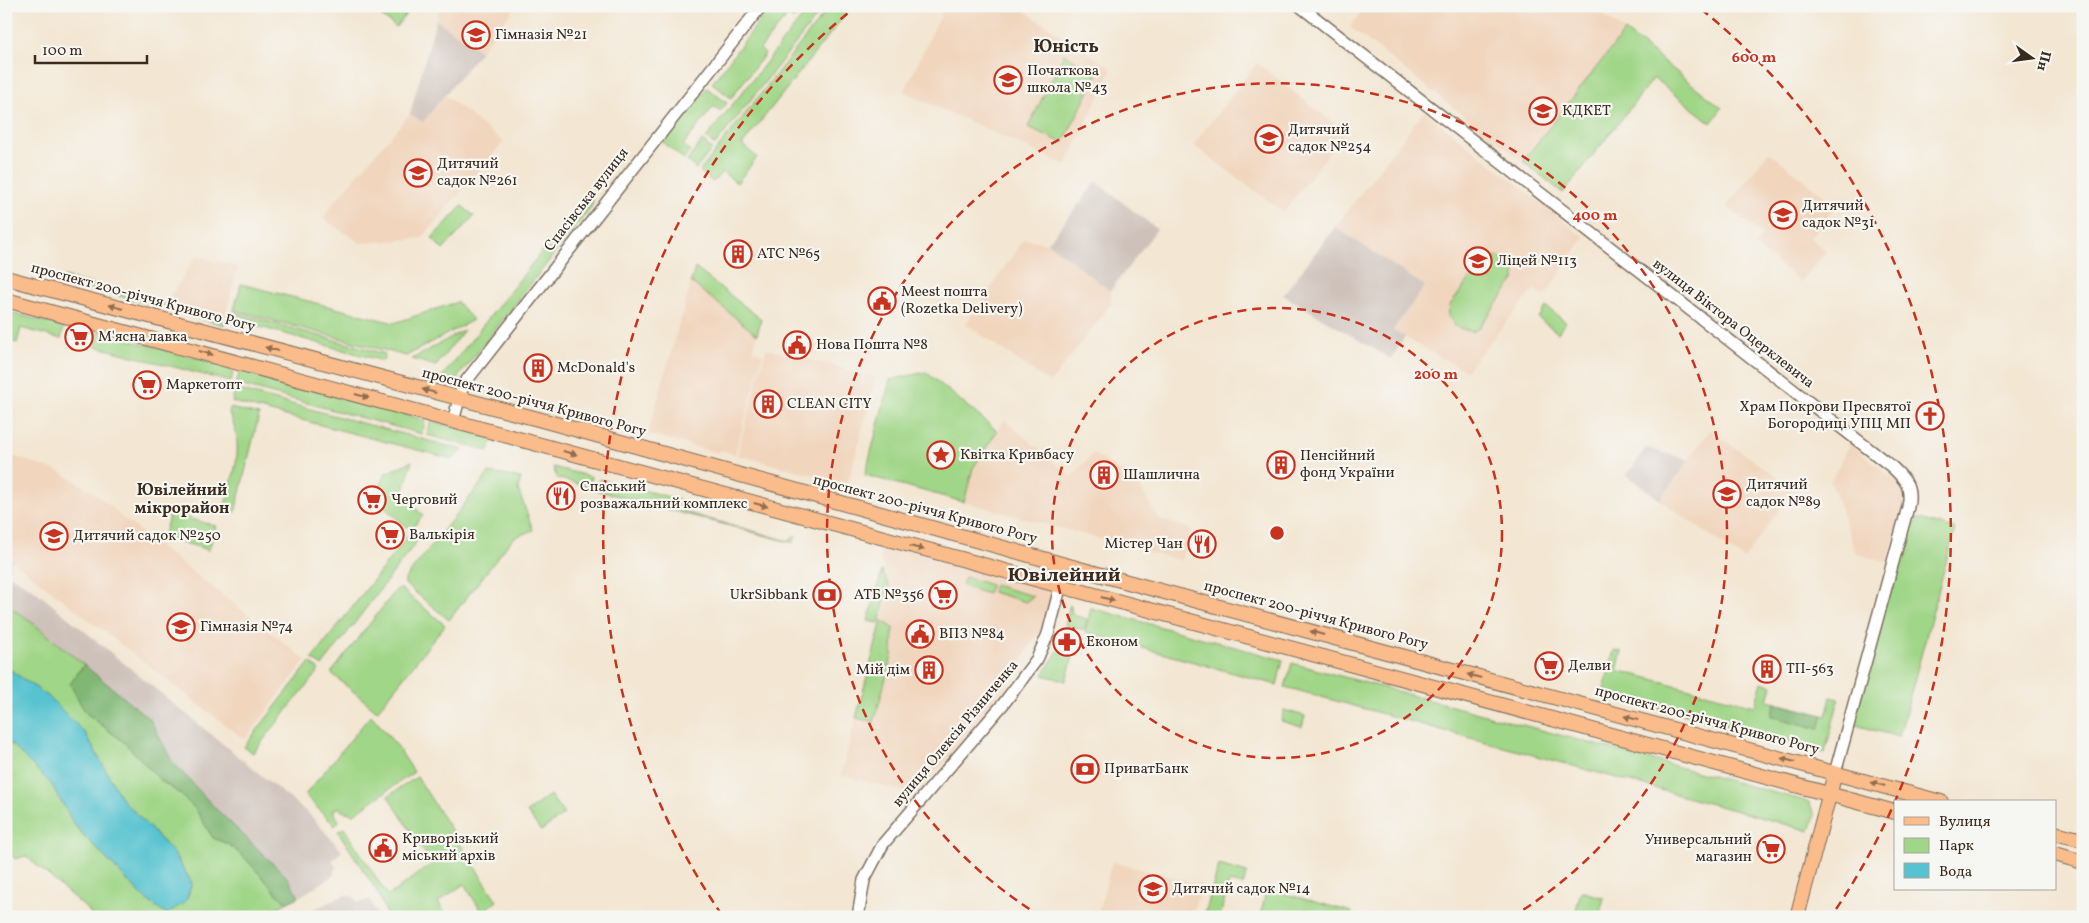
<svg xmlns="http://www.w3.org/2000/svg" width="2089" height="923" viewBox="0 0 2089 923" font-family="Vollkorn,serif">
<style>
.built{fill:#f1d5bd}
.industrial{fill:#cec1ba}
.green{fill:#a0d687;stroke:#6e8052}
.forest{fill:#80b774;stroke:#5e7049}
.water{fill:#57c3d0;stroke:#497677}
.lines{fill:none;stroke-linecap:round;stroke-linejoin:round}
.minor-casing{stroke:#7b6c5d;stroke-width:14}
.major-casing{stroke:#7b6c5d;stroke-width:16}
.minor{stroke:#fff;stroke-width:11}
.major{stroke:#fabc8b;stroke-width:14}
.oneway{fill:#916c4f}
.ring{fill:none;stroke:#c8321e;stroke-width:2.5;stroke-dasharray:9 6}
.labels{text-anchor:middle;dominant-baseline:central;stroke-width:4.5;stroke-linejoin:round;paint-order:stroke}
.poi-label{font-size:15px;fill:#3b2a1e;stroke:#f6f6f2;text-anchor:start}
.street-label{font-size:15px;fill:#3b2a1e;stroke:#f6f6f2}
.neighbourhood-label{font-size:16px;font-weight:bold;fill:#3b2a1e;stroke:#f6f6f2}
.quarter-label{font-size:18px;font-weight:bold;fill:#3b2a1e;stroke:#f6f6f2}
.district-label{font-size:20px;font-weight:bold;fill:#3b2a1e;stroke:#f6f6f2}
.centre{fill:#c8321e;stroke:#f6f6f2;stroke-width:2.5}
.ring-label{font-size:15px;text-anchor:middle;font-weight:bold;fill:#c8321e;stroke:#f6f6f2;stroke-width:4.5;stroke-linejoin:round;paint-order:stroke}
</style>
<rect width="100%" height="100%" fill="#f6f6f2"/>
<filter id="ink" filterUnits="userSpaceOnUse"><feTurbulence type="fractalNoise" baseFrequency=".02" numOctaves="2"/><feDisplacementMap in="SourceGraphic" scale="10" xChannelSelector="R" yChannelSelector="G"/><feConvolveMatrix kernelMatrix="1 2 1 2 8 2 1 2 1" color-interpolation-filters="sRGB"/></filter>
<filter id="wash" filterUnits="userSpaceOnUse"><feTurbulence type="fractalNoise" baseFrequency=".0096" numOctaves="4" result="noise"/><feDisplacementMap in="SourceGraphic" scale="20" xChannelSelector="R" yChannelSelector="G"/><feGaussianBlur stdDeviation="1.12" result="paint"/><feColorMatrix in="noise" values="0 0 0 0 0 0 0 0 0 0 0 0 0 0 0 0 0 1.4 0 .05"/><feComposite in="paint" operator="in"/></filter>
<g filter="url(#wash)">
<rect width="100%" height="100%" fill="#f3e6d2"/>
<!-- built -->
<g class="built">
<path d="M440,6H516L481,51L436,20Z"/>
<path d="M945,6H1017L1112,69L1066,165L904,92Z"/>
<path d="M1366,6H1592L1664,62L1563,193L1350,27Z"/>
<path d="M1257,63L1345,132L1284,212L1193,145Z"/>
<path d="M446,96L503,142L422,238L361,243L323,219L332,205L410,114L423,121Z"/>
<path d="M1424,111L1584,237L1545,296L1534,289L1466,371L1393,331L1425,286L1335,227Z"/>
<path d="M1769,152L1836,205L1810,238L1826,251L1801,282L1755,246L1763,235L1727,206Z"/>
<path d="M1024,239L1048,243L1110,291L1111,304L1050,383L966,324Z"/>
<path d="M196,256L238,267L225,318L167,302Z"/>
<path d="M691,282L757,335L753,350L763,354L735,454L720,450L718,453L648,434Z"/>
<path d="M766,349L876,377L848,484L737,455Z"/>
<path d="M1004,420L1072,477L1093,453L1137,483L1159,519L1191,529L1181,561L964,502L973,468Z"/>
<path d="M1710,430L1794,489L1744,559L1660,500Z"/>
<path d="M1850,444L1899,483L1904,494V505L1887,562L1856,554L1831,481Z"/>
<path d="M6,454L60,472L89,489L113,508L119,515L306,660L245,740L6,556Z"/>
<path d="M885,543L1056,591L1046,630L1037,635L1007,683L1008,690L916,795L841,775L890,590L880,555Z"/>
<path d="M1112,862L1202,885L1191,917H1097Z"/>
</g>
<!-- industrial -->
<g class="industrial">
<path d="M436,20L481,51L423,122L410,114Z"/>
<path d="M1096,182L1157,229L1110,291L1048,243Z"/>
<path d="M1335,227L1425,286L1393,330L1405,337L1391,359L1283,295Z"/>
<path d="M1646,448L1689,460L1660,500L1627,475Z"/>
<path d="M6,556L12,560L8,575L34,590L310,815L342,851L332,860L336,867L334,875L299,897L288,878L214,807L172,761L150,719L24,616L6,606Z"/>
<path d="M345,895L354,897L358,903L370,899L378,917H296Z"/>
</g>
<!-- green -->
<g class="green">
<path d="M374,6H399L407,13L396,27L372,9Z"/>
<path d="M771,6H803L794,19L788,15L760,49L765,54L731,98L712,83Z"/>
<path d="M811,6H825L715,145L706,138Z"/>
<path d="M830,6H852L742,145L757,157L737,183L722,172L713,182L700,171Z"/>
<path d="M1625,31L1722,108L1711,123L1654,78L1563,193L1523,161Z"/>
<path d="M1064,54L1098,73L1063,143L1028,127Z"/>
<path d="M707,88L727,103L720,111L714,106L683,145L690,151L684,159L663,143Z"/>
<path d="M702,141L712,149L696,169L687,161Z"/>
<path d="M590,191L593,201L591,207L455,381L441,378Z"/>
<path d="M462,206L474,216L443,250L432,238Z"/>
<path d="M1496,256C1508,259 1516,266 1515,279L1478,329L1472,332L1456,327L1448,316L1450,305L1485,259Z"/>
<path d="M695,268L761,319L757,335L691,282Z"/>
<path d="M64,277L154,301L153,305L63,281Z"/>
<path d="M241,284L394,323L457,302L473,320L406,356L234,310Z"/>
<path d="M160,303L225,321L224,325L159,307Z"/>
<path d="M1546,307L1566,322L1558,333L1538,318Z"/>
<path d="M6,311L64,327L61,339L21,328L17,343L6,340Z"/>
<path d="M233,312L385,354L383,361L231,319Z"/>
<path d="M87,329L231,367L233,372L231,382L83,343Z"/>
<path d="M464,330L436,366L412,359Z"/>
<path d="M244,370L425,420L422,434L236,384L239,374Z"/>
<path d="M926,372L997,431L973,468L964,502L865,475L890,380Z"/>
<path d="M235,389L463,450L452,459L232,402Z"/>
<path d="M230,408L259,415L235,513L224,509C233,474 246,448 229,413Z"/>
<path d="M431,421L489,436L491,443L489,451L427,435Z"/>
<path d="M412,461L402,497L423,515L411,530L387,510L379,492L384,474Z"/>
<path d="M553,467L592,477L589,487L557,478Z"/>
<path d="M489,473L521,478L518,489L533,530L513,538L449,620L405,584V579Z"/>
<path d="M599,479L681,500L684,512L789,541L796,535L793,543L596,490Z"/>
<path d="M170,513L216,526L209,550L163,537Z"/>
<path d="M1909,516L1955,529L1899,737L1852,724Z"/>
<path d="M410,533L417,541L322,666L312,659Z"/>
<path d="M882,571L889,586L879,623L868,621Z"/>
<path d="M965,577L991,585L988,594L962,586Z"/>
<path d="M994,585L1033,596L1026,602L992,592Z"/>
<path d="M397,589H401L445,625L377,711L331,673Z"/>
<path d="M1070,605L1073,615L1087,619L1084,630L1065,625Z"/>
<path d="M6,606L24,616L84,665L77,673L85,712L125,743L160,780L180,794L196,810L213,838L228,844L245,858L280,897L288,902L260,917H93L89,911L26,856L15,859L6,850V739L52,785L75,826L144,898L186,901L192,883L173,852L121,798L85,733L49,697L6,667Z"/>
<path d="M1091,608L1283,660L1277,685L1085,632Z"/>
<path d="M882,620L893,628L892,656L874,722L856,718Z"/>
<path d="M1059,649L1074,653L1066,681L1043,675Z"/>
<path d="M1614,650L1622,652L1617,670L1755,706L1762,682L1772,685L1768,701L1826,716L1831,697L1839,699L1825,753L1749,733L1750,728L1731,722L1729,727L1603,693Z"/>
<path d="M310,662L319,670L253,753L244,747Z"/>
<path d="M1292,663L1809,802L1815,815L1810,831L1285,687Z"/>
<path d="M1284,710L1305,716L1302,727L1281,721Z"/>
<path d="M371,715L397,746L414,772L354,814L342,811L339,807L333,811L339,821L335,826L305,795Z"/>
<path d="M417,777L497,901L482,912L464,884L438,902L447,917H388L378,893L338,831L344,828L388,896L432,864L388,796Z"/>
<path d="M550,795L564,814L541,831L527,812Z"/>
<path d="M1219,865L1247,873L1243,885L1229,882L1220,917H1204Z"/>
<path d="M1267,889L1352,912L1350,917L1260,915Z"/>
<path d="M1581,891L1604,898L1599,917H1574Z"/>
</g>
<!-- forest -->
<g class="forest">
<path d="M84,665L150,719L172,761L214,807L288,878L299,897L288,902L280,897L245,858L228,844L213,838L196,810L180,794L160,780L125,743L85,712L70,684Z"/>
<path d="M1775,703L1823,715L1819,729L1771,716Z"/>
</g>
<!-- water -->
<path class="water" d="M6,667L49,697L85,733L121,798L173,852L192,883L186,901L167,914L144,898L75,826L52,785L6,739Z"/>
</g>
<g filter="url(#ink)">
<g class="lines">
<!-- minor casing -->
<g class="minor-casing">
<g id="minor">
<path d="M1300,6L1892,467C1906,480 1912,487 1908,507L1835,773"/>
<path d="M453,421L463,385L761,6"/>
<path d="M858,917L864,880L883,844L1004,703L1037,659L1048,634L1066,565"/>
</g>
</g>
<!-- major casing -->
<g class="major-casing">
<g id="major">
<path d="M6,278L538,419L1087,571L1941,802"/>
<path d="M6,300L1895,812"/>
<path d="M2055,833L2083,840"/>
<path d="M2055,854L2083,862"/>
<path d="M1797,917L1835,773"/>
</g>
</g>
<!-- minor -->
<use href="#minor" class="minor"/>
<!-- major -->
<use href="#major" class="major"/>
</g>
<!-- one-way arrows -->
<defs><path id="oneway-solid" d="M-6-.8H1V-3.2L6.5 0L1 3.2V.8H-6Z" transform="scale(1.25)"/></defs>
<g class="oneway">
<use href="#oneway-solid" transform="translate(116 307) rotate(-164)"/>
<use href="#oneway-solid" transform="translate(272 349) rotate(-165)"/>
<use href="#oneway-solid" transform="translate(206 353) rotate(15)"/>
<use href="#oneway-solid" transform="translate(429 391) rotate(-165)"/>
<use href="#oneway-solid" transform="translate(362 396) rotate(15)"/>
<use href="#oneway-solid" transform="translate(570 453) rotate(15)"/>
<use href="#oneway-solid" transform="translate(761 505) rotate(15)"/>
<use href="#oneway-solid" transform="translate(917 548) rotate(15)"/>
<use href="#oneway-solid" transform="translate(1108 599) rotate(15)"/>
<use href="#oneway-solid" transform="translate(1317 633) rotate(-165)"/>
<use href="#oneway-solid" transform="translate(1474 676) rotate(-165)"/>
<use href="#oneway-solid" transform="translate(1631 718) rotate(-165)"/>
<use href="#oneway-solid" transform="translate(1788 760) rotate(-165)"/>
<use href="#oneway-solid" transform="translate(1878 784) rotate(-165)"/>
</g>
</g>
<!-- distance rings -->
<g class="ring">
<circle cx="1277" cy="533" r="225"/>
<path d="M1042 917A450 450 0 1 1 1512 917"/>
<path d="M722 915A674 674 0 0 1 853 9M1701 9A674 674 0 0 1 1832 915"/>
</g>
<!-- icons -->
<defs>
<g id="school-ring" transform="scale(1.4375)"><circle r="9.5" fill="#f6f6f2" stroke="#c8321e" stroke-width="1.5"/><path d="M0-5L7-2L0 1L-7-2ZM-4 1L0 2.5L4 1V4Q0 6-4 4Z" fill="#c8321e"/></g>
<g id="university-ring" transform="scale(1.4375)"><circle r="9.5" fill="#f6f6f2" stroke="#c8321e" stroke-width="1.5"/><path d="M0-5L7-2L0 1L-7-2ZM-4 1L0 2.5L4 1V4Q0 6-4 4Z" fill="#c8321e"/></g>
<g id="building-ring" transform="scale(1.4375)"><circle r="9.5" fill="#f6f6f2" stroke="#c8321e" stroke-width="1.5"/><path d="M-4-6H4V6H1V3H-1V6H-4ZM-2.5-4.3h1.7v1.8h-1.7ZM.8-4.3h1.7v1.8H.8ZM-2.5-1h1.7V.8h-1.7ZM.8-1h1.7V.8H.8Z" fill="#c8321e"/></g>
<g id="civic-ring" transform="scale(1.4375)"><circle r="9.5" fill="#f6f6f2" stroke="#c8321e" stroke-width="1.5"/><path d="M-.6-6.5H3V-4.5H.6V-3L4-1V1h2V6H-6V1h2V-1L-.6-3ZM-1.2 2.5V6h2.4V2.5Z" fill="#c8321e"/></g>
<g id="supermarket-ring" transform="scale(1.4375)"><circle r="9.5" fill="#f6f6f2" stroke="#c8321e" stroke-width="1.5"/><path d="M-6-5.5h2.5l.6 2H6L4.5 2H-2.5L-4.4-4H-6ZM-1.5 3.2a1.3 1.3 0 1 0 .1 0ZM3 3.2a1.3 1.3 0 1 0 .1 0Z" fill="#c8321e"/></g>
<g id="church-ring" transform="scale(1.4375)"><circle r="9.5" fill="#f6f6f2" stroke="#c8321e" stroke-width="1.5"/><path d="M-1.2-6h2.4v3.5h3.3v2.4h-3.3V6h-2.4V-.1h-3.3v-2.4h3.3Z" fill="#c8321e"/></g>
<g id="sight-ring" transform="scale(1.4375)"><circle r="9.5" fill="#f6f6f2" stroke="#c8321e" stroke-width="1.5"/><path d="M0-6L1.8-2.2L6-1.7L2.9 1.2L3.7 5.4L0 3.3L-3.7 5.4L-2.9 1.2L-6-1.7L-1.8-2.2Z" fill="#c8321e"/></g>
<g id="restaurant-ring" transform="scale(1.4375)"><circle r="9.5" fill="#f6f6f2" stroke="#c8321e" stroke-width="1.5"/><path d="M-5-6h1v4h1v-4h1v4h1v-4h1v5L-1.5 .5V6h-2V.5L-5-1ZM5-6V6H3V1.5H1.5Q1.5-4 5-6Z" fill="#c8321e"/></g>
<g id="bank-ring" transform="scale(1.4375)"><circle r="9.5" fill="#f6f6f2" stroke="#c8321e" stroke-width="1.5"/><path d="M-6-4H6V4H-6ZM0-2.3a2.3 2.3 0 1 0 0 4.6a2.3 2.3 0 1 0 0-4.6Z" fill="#c8321e"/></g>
<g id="pharmacy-ring" transform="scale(1.4375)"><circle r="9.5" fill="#f6f6f2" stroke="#c8321e" stroke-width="1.5"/><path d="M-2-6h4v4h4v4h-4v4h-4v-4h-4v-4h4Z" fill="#c8321e"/></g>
</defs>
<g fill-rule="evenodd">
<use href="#school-ring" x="476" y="35"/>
<use href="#school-ring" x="1008" y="80"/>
<use href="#university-ring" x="1543" y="111"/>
<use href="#school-ring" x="1269" y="139"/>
<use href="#school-ring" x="418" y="173"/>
<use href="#school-ring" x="1783" y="215"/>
<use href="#building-ring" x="738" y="254"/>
<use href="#school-ring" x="1478" y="261"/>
<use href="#civic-ring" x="882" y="301"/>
<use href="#supermarket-ring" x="79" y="337"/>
<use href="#civic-ring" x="797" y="345"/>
<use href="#building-ring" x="538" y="368"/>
<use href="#supermarket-ring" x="147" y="385"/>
<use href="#building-ring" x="768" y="404"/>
<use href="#church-ring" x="1930" y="416"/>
<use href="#sight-ring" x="941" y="455"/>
<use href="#building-ring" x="1281" y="465"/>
<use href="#building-ring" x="1104" y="475"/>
<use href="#school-ring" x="1727" y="494"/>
<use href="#restaurant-ring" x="561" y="496"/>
<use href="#supermarket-ring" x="372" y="500"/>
<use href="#supermarket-ring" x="390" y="535"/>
<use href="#school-ring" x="54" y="536"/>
<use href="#restaurant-ring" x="1202" y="544"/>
<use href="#bank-ring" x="827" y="595"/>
<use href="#supermarket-ring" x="943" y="595"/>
<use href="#school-ring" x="181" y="627"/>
<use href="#civic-ring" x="920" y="634"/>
<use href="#pharmacy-ring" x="1067" y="642"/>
<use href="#supermarket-ring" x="1549" y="666"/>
<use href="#building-ring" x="1767" y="669"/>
<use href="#building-ring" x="929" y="670"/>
<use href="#bank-ring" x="1085" y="769"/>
<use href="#civic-ring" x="383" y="848"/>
<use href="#supermarket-ring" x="1771" y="849"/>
<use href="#school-ring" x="1153" y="889"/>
</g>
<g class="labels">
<!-- poi labels -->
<g class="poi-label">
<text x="495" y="35">Гімназія №21</text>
<text x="1027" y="71">Початкова<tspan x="1027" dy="17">школа №43</tspan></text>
<text x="1562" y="111">КДКЕТ</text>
<text x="1288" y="130">Дитячий<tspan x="1288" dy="17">садок №254</tspan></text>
<text x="437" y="164">Дитячий<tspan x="437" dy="17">садок №261</tspan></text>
<text x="1802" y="206">Дитячий<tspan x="1802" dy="17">садок №31</tspan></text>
<text x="757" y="254">АТС №65</text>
<text x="1497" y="261">Ліцей №113</text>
<text x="901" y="292">Meest пошта<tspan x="901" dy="17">(Rozetka Delivery)</tspan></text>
<text x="98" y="337">М'ясна лавка</text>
<text x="816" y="345">Нова Пошта №8</text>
<text x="557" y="368">McDonald's</text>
<text x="166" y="385">Маркетопт</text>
<text x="787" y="404">CLEAN CITY</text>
<text x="1911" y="407" text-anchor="end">Храм Покрови Пресвятої<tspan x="1911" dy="17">Богородиці УПЦ МП</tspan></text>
<text x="960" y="455">Квітка Кривбасу</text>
<text x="1300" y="456">Пенсійний<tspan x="1300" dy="17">фонд України</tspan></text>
<text x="1123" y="475">Шашлична</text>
<text x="1746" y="485">Дитячий<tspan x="1746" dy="17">садок №89</tspan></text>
<text x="580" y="487">Спаський<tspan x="580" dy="17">розважальний комплекс</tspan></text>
<text x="391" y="500">Черговий</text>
<text x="409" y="535">Валькірія</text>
<text x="73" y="536">Дитячий садок №250</text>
<text x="1183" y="544" text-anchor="end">Містер Чан</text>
<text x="808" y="595" text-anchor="end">UkrSibbank</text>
<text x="924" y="595" text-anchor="end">АТБ №356</text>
<text x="200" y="627">Гімназія №74</text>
<text x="939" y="634">ВПЗ №84</text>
<text x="1086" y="642">Економ</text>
<text x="1568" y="666">Делви</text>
<text x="1786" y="669">ТП-563</text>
<text x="910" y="670" text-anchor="end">Мій дім</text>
<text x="1104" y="769">ПриватБанк</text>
<text x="402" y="839">Криворізький<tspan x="402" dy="17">міський архів</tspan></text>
<text x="1752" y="840" text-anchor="end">Универсальний<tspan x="1752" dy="17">магазин</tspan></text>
<text x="1172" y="889">Дитячий садок №14</text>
</g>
<!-- street labels -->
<g class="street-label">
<text transform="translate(587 200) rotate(-52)">Спасівська вулиця</text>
<text transform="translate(143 298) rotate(15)">проспект 200-річчя Кривого Рогу</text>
<text transform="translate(1733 324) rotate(38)">вулиця Віктора Оцерклевича</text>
<text transform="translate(534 403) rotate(15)">проспект 200-річчя Кривого Рогу</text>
<text transform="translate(925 510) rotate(15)">проспект 200-річчя Кривого Рогу</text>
<text transform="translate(1316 616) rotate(15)">проспект 200-річчя Кривого Рогу</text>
<text transform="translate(1707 721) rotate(15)">проспект 200-річчя Кривого Рогу</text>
<text transform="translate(956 734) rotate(-50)">вулиця Олексія Різниченка</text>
</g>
<!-- neighbourhood labels -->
<g class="neighbourhood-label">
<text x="182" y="491">Ювілейний<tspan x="182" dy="18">мікрорайон</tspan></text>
</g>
<!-- quarter labels -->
<g class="quarter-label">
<text x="1066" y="47">Юність</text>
</g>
<!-- district labels -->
<g class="district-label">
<text x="1064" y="576">Ювілейний</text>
</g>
</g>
<circle cx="1277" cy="533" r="8" class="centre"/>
<g class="ring-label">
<text x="1754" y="62">600 m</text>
<text x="1595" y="220">400 m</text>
<text x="1436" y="379">200 m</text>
</g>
<!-- margin -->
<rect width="2089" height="923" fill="none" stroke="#f6f6f2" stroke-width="25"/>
<!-- legend -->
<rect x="1894" y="800" width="162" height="90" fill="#f6f6f2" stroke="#aba49d"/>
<rect x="1904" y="817" width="25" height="8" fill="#fabc8b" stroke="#aba49d"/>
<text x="1939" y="826" font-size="15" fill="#3b2a1e">Вулиця</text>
<rect x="1904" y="838" width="25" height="15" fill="#a0d687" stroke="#aba49d"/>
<text x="1939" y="850" font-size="15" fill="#3b2a1e">Парк</text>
<rect x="1904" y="863" width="25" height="15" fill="#57c3d0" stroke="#aba49d"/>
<text x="1939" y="876" font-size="15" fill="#3b2a1e">Вода</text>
<!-- north arrow -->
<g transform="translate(2032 58) rotate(104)" stroke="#f6f6f2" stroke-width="4" paint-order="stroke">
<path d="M0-4L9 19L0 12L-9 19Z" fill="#3b2a1e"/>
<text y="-8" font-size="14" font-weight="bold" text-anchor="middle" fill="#3b2a1e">Пн</text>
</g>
<!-- scale -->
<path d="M35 55v8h112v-8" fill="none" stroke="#3b2a1e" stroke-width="2.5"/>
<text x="42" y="55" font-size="15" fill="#3b2a1e" stroke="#f6f6f2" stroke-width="4" paint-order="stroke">100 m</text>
</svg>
